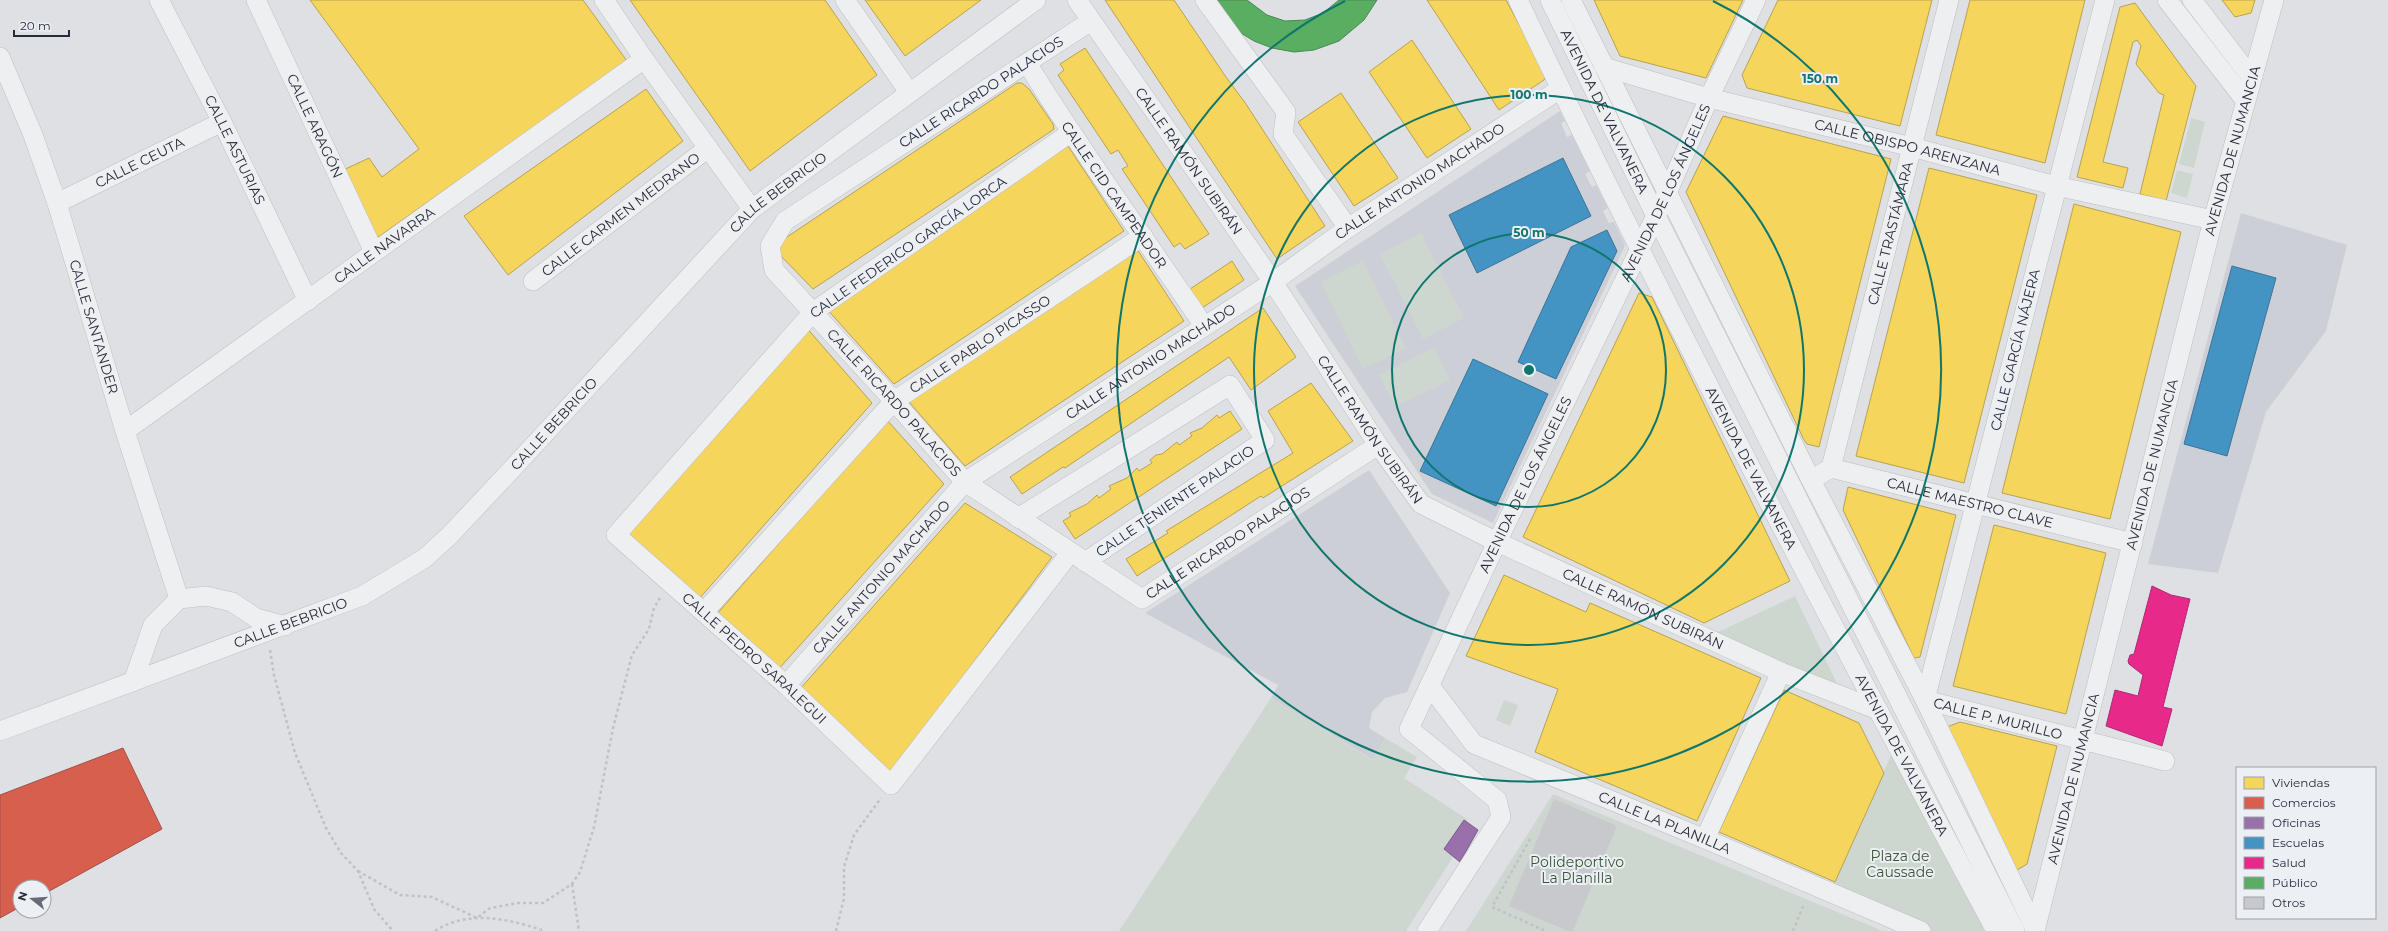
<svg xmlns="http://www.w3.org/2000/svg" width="2388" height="931" viewBox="0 0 2388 931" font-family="Montserrat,sans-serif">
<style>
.built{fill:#cdcfd7}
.green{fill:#ced7cf}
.homes{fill:#f6d55c;stroke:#b8a252}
.shops{fill:#d6604d;stroke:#a25048}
.offices{fill:#9970ab;stroke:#775c8a}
.schools{fill:#4393c3;stroke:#3b749a}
.health{fill:#e7298a;stroke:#ad2a73}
.public{fill:#5aae61;stroke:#4b8756}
.building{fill:#c8c9cc}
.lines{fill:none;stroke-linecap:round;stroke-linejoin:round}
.minor-casing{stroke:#bdbec2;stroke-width:20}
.path{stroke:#c0c1c6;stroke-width:2.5;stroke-dasharray:3 3;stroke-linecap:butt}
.minor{stroke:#eeeff1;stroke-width:19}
.ring{fill:none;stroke:#0f766e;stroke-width:2}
.labels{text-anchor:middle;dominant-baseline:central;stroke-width:4;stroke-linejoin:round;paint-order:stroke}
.street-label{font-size:14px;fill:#272c3c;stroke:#eceff4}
.park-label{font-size:14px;fill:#375735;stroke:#eceff4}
.centre{fill:#0f766e;stroke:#eceff4;stroke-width:2}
.ring-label{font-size:12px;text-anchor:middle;font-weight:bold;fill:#0f766e;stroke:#eceff4;stroke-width:4;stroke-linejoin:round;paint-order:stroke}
</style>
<rect width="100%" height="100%" fill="#dfe0e4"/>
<!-- built -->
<g class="built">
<path d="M1560,111L1565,121L1561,123L1567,137L1572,135L1590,171L1585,174L1592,187L1596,185L1608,208L1603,211L1609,223L1614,222L1625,244L1624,248L1493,523L1432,494L1295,286Z"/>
<path d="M2241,213L2347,245L2326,331L2266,412L2218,573L2148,564Z"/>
<path d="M1369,470L1450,593L1407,692L1385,698L1372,712L1369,728L1385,738L1373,760L1271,698L1278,685L1145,613Z"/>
</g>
<!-- green -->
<g class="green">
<path d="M2191,118L2205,122L2194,168L2179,164Z"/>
<path d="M2177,170L2193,174L2187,198L2171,193Z"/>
<path d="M1421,233L1464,318L1423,339L1380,254Z"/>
<path d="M1363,261L1406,348L1363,369L1321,282Z"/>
<path d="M1434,348L1450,380L1395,407L1379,375Z"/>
<path d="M1795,596L1841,692L1716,633Z"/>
<path d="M1271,698L1372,760L1385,738L1417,757L1404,778L1467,819L1470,830L1406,931H1119Z"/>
<path d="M1504,700L1518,705L1510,726L1496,720Z"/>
<path d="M1896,744L1996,931H1921L1829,893Z"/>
<path d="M1553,794L1883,931H1466Z"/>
</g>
<!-- homes -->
<g class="homes">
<path d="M310,0H583L627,61L374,240L341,171L369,158L382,177L419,149Z"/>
<path d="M630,0H825L877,75L750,171Z"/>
<path d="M865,0H981L905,56Z"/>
<path d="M1105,0H1174L1226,77L1246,104L1325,226L1277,259Z"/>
<path d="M1427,0H1506L1546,75L1544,80L1499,110Z"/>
<path d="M1594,0H1743L1706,78L1620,56Z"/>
<path d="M1778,0H1932L1900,126L1747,88L1742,75Z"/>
<path d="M1970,0H2085L2045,163L1936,135Z"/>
<path d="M2222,0H2255L2251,13L2235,17Z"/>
<path d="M2135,3L2196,86L2166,201L2140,194L2164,95L2159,93L2136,64L2141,46L2137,40L2133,42L2103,162L2128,168L2123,188L2077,177L2120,7Z"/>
<path d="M1412,40L1471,129L1427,158L1369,72Z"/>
<path d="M1085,48L1209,234L1185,249L1180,243L1174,247L1122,169L1128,166L1118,150L1111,154L1058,75L1064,70L1060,64Z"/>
<path d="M1017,83H1022L1029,89L1053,124L1054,129L1050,132L813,289L779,254V244L784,239Z"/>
<path d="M646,89L683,141L508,275L464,216Z"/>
<path d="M1341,93L1398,178L1354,206L1298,122Z"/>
<path d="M1723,116L1891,159L1819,447L1807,444L1804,440L1686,192Z"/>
<path d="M1068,146L1124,231L894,384L826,308Z"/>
<path d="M1929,168L2037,195L1964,483L1856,456Z"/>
<path d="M2074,204L2181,232L2110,519L2002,493Z"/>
<path d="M1137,249L1184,321L965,466L909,402Z"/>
<path d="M1232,261L1244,280L1202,308L1190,289Z"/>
<path d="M1639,293L1652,297L1790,581L1704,623L1523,537Z"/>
<path d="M1263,308L1296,357L1251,390L1229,357L1065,468L1063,467L1022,494L1010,477Z"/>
<path d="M805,326L872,403L698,600L622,531Z"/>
<path d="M1311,383L1353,441L1263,498L1261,496L1137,576L1126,559L1168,533L1166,531L1293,453L1268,411Z"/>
<path d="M1230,411L1242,429L1075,539L1063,521L1071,516L1069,513L1087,504L1097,495L1099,498L1111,489L1109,486L1127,478L1137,468L1139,471L1152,463L1150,460L1156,455L1162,454L1177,442L1179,445L1192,436L1190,433L1202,428L1217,415L1219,418Z"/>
<path d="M887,420L944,484L777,671L716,615Z"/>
<path d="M1848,487L1956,515L1920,657L1914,658L1843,510Z"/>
<path d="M965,503L1052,557L891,773L799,690Z"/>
<path d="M1994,525L2106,553L2066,714L1953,686Z"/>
<path d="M1504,575L1586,612L1590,603L1761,678L1697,821L1535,752L1558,689L1466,656Z"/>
<path d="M1784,690L1859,723L1884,773L1835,882L1719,832Z"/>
<path d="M1960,722L2057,746L2027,864L2017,870L1947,727Z"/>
</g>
<!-- shops -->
<path class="shops" d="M123,748L162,829L44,894V887H20V907L0,918V795Z"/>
<!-- offices -->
<path class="offices" d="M1464,820L1478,830L1460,862L1444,849Z"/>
<!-- schools -->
<g class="schools">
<path d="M1563,158L1591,216L1477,273L1449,215Z"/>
<path d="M1607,230L1617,251L1556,379L1518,362L1571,247Z"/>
<path d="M2232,266L2276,278L2227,456L2184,444Z"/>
<path d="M1473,359L1548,394L1496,506L1420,471Z"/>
</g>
<!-- health -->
<path class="health" d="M2152,586L2171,595L2190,599L2163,707L2172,709L2162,746L2106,726L2115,690L2138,696L2143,675L2129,664L2128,661L2130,655L2134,654Z"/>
<!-- public -->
<path class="public" d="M1215,0H1247L1267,15L1285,21L1305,20L1323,13L1339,0H1377L1364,20L1339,41L1314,50L1294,52L1272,48L1254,41L1236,30Z"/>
<!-- building -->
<path class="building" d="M1554,799L1617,826L1573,931H1568L1509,906Z"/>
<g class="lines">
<!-- minor casing -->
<g class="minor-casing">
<g id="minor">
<path id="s1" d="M159,0L222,122L308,301"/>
<path id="s2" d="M256,0L374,252"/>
<path d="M604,0L644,59L752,209"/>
<path d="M845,0L909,92"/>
<path id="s3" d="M1077,0L1273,282L1378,445L1421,504L1497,542L1781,672L1878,710"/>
<path d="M1205,0L1286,112L1283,134L1348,228"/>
<path id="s4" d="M1518,0C1668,315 1831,624 1996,931"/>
<path id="s5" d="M1550,0L1656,216L2015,931"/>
<path d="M1571,0L1811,480L1925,700L2035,929"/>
<path id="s6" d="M2105,0L1925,700L2165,761"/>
<path d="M2167,0L2245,100"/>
<path d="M2192,0L2251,77"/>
<path id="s7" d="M1091,21L785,221L770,246L774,270L894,401L965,482L1142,599L1378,445"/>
<path id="s8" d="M0,57L33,135L57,203L125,431L179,599"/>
<path id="s9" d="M1027,63C1082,153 1145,238 1204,326"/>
<path id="s10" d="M1604,67L1709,98L1912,147L2056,186L2213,220"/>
<path id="s11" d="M1070,133L813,312L616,535L786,685L891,785L1070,553"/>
<path id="s12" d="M57,203L222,122"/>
<path id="s13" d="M533,281L708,148"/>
<path id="s14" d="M125,431L644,59"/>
<path id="s15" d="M1831,468L1949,0"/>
<path id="s16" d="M1821,474L1831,468L2133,543"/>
<path d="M1018,518L1230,385L1265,440L1085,562"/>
<path id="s17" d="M704,612L894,401L1143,236"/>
<path d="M133,682L153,625L179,599L206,596L232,602L256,618L285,626"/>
<path id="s18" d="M786,685L965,482L1273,282L1348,228L1560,89"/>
<path id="s19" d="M1430,686L1474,744L1705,839L1921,931"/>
<path id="s20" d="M0,731L362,596L425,558L450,535L512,469L752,209L1036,0"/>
<path d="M1705,839L1781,672"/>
<path id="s21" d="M1427,931L1501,817L1497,800L1409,729L1497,542L1668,191L1709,98L1756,0"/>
<path id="s22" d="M2035,931L2213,220L2274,0"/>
</g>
</g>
<!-- path -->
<g class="path">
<path d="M270,650L274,675L295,753L326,828L341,853L358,871L374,909L393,931"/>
<path d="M1530,839L1492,907L1546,931"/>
<path d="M358,871L400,895L432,897L477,918L490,908L519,903H543L572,884L580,872L594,827L613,728L632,655L649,629L654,608L660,598"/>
<path d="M572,884L579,931"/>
<path d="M435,931C469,909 509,919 545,931"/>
<path d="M836,931L844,898V867L854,835L881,798"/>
<path d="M1793,931L1804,904"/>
</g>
<!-- minor -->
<use href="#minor" class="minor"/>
</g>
<!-- distance rings -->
<g class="ring">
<circle cx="1529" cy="370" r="137"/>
<circle cx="1529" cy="370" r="275"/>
<path d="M1713 1A412 412 0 1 1 1345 1"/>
</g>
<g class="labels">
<!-- street labels -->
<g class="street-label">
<text transform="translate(981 92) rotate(-33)">CALLE RICARDO PALACIOS</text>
<text stroke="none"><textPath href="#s5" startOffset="124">AVENIDA DE VALVANERA</textPath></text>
<text stroke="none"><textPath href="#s2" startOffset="139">CALLE ARAGÓN</textPath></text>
<text stroke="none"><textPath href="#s10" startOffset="314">CALLE OBISPO ARENZANA</textPath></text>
<text stroke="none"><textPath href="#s1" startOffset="168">CALLE ASTURIAS</textPath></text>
<text stroke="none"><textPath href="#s22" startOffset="805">AVENIDA DE NUMANCIA</textPath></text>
<text stroke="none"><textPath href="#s3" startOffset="196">CALLE RAMÓN SUBIRÁN</textPath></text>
<text stroke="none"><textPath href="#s12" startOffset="92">CALLE CEUTA</textPath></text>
<text stroke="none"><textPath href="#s18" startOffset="816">CALLE ANTONIO MACHADO</textPath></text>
<text stroke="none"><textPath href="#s21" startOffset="861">AVENIDA DE LOS ÁNGELES</textPath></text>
<text stroke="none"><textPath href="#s20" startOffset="969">CALLE BEBRICIO</textPath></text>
<text stroke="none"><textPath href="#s9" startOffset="158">CALLE CID CAMPEADOR</textPath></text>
<text stroke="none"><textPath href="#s13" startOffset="110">CALLE CARMEN MEDRANO</textPath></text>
<text stroke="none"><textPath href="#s15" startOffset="242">CALLE TRASTÁMARA</textPath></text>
<text stroke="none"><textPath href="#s14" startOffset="319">CALLE NAVARRA</textPath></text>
<text transform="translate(908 247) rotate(-35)">CALLE FEDERICO GARCÍA LORCA</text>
<text stroke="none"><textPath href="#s8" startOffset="286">CALLE SANTANDER</textPath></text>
<text stroke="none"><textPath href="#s17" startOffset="387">CALLE PABLO PICASSO</textPath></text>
<text transform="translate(2015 350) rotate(-76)">CALLE GARCÍA NÁJERA</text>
<text stroke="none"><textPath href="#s18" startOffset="492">CALLE ANTONIO MACHADO</textPath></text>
<text stroke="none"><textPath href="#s7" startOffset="598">CALLE RICARDO PALACIOS</textPath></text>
<text stroke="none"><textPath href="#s20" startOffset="646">CALLE BEBRICIO</textPath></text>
<text stroke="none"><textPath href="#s3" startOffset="520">CALLE RAMÓN SUBIRÁN</textPath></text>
<text stroke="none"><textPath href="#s22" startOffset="481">AVENIDA DE NUMANCIA</textPath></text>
<text stroke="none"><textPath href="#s4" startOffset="523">AVENIDA DE VALVANERA</textPath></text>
<text stroke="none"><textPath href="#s21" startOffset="537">AVENIDA DE LOS ÁNGELES</textPath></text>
<text transform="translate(1175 501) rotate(-34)">CALLE TENIENTE PALACIO</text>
<text stroke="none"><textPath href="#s16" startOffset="155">CALLE MAESTRO CLAVE</textPath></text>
<text stroke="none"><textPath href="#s7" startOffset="1019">CALLE RICARDO PALACIOS</textPath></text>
<text stroke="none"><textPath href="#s18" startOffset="144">CALLE ANTONIO MACHADO</textPath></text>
<text stroke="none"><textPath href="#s3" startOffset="856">CALLE RAMÓN SUBIRÁN</textPath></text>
<text stroke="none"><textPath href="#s20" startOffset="310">CALLE BEBRICIO</textPath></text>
<text stroke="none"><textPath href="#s11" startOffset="796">CALLE PEDRO SARALEGUI</textPath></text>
<text stroke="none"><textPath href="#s6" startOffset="798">CALLE P. MURILLO</textPath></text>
<text stroke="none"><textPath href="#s4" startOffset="847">AVENIDA DE VALVANERA</textPath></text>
<text stroke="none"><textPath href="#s22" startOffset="157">AVENIDA DE NUMANCIA</textPath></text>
<text stroke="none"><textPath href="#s19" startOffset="279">CALLE LA PLANILLA</textPath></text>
</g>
<!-- park labels -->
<g class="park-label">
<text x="1900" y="856">Plaza de<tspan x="1900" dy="16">Caussade</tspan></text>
<text x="1577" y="862">Polideportivo<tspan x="1577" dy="16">La Planilla</tspan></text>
</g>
</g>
<circle cx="1529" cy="370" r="6" class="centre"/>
<g class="ring-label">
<text x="1820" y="83">150 m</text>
<text x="1529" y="99">100 m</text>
<text x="1529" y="237">50 m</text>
</g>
<!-- legend -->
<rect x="2236" y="767" width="140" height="152" fill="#eceff4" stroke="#9da1aa"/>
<rect x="2244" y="777" width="20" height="12" fill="#f6d55c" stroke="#9da1aa"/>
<text x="2272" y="787" font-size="12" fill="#272c3c">Viviendas</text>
<rect x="2244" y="797" width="20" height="12" fill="#d6604d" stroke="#9da1aa"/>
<text x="2272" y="807" font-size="12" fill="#272c3c">Comercios</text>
<rect x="2244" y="817" width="20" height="12" fill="#9970ab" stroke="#9da1aa"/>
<text x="2272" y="827" font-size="12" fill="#272c3c">Oficinas</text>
<rect x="2244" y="837" width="20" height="12" fill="#4393c3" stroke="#9da1aa"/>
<text x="2272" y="847" font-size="12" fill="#272c3c">Escuelas</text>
<rect x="2244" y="857" width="20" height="12" fill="#e7298a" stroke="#9da1aa"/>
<text x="2272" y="867" font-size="12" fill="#272c3c">Salud</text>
<rect x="2244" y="877" width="20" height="12" fill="#5aae61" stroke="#9da1aa"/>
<text x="2272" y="887" font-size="12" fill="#272c3c">Público</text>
<rect x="2244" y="897" width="20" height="12" fill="#c8c9cc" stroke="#9da1aa"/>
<text x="2272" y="907" font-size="12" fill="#272c3c">Otros</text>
<!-- north arrow -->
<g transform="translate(32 899) rotate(287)"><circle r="19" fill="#eceff4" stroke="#9da1aa"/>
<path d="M0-3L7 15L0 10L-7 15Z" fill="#676b77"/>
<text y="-6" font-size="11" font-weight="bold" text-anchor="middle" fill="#272c3c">N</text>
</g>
<!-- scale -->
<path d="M14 30v6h55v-6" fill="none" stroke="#272c3c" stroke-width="2"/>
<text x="20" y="30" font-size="12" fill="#272c3c" stroke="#eceff4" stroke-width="3" paint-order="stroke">20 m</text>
</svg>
